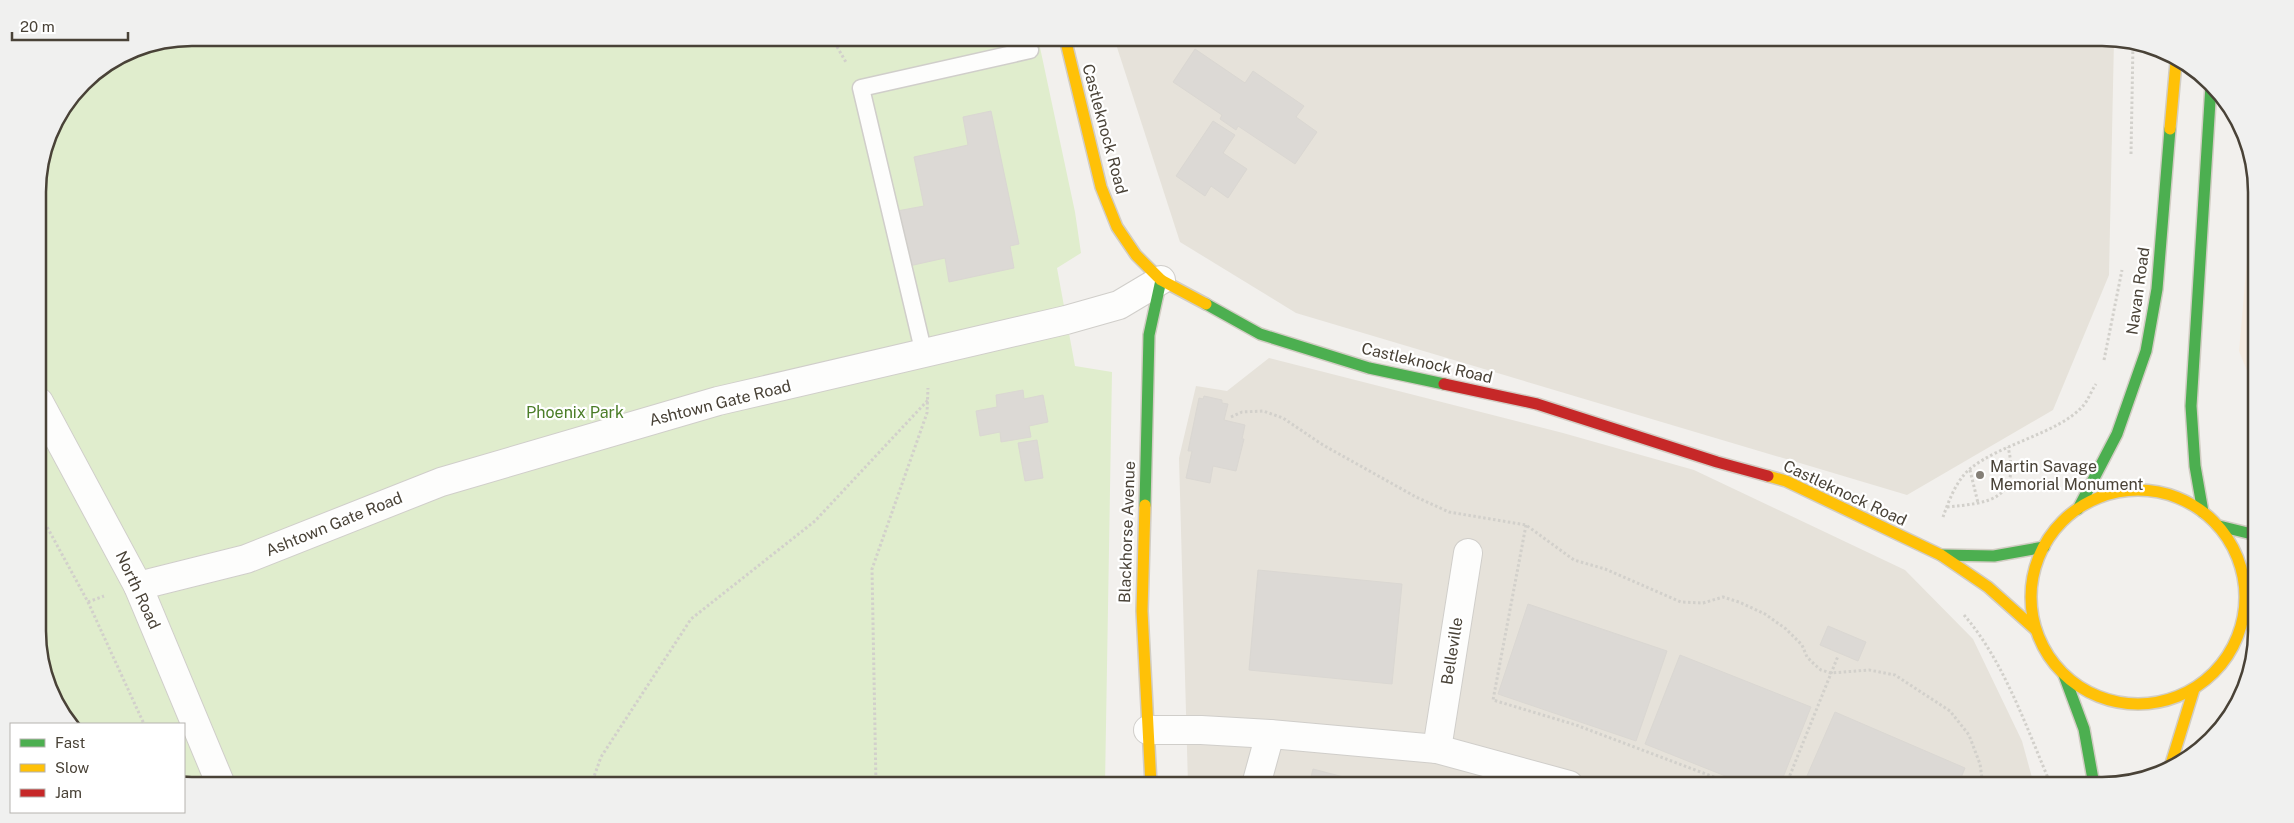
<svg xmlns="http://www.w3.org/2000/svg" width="2294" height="823" viewBox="0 0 2294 823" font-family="'Public Sans',sans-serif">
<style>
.residential{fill:#e6e2da}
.commercial{fill:#f5ebe0}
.green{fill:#e0edcd}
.building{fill:#dcd9d5;stroke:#dad7d2}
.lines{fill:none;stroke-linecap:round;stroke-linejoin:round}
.lane-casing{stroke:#d0ceca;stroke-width:19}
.street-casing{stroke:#d0ceca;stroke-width:30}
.fast-casing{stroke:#d2cdc4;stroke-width:14}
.slow-casing{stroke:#d2cdc4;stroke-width:14}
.jam-casing{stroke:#d2cdc4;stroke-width:14}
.path{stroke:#d2d0cb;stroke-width:3;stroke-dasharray:2.5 2.5;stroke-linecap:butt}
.lane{stroke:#fdfdfc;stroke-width:16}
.street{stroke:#fdfdfc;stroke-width:28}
.fast{stroke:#4caf50;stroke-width:11}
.slow{stroke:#ffc107;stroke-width:11}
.jam{stroke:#c62828;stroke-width:11}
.poi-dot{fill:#847f77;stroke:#fff;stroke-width:2}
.labels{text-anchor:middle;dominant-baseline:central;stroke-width:4.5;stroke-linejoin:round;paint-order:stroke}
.street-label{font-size:16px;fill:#494237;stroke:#fff}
.park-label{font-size:16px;fill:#4b7d28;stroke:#fff}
.poi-label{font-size:16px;fill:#494237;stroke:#fff;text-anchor:start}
.rim{fill:none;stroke:#494237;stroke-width:2.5}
</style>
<rect width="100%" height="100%" fill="#f2f0ed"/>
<!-- residential -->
<g class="residential">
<path d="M1114,38H2102L2114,40L2109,275L2053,410L1907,495L1296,313L1180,242Z"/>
<path d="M1269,358L1563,433L1694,470L1905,570L1973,639L2022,741L2034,785H1188L1179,458L1196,386L1227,391Z"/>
</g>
<!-- commercial -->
<path class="commercial" d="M2255,171V172L2256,393L2239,351Z"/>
<!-- green -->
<path class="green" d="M192,38H1038L1075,212L1081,253L1057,268L1075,366L1112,372L1105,785H192L184,784V724H72L40,661L38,182L53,124L90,76L133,49Z"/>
<!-- building -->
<g class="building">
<path d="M1195,49L1245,83L1253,71L1304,106L1296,117L1317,132L1295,164L1238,126L1236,130L1220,119L1222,115L1173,82Z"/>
<path d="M991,111L1019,244L1010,246L1014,268L949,282L945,258L909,266L897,211L924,206L914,157L968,145L963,117Z"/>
<path d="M1213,121L1235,135L1223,153L1247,169L1228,198L1211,186L1205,196L1176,176Z"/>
<path d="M1023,390L1024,399L1043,395L1048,422L1029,426L1031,437L1001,442L1000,432L980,436L976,411L997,407L996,395Z"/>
<path d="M1204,396L1222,400V403L1228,404L1224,420L1245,425L1242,439H1244L1236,471L1213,466L1210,483L1186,478L1192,451H1188L1199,398L1203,399Z"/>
<path d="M1037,440L1043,478L1025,481L1018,443Z"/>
<path d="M1258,570L1402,584L1392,684L1249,670Z"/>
<path d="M1528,604L1667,651L1636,741L1498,694Z"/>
<path d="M1828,626L1866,642L1858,661L1820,645Z"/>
<path d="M1680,655L1811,707L1780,785H1748L1645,744Z"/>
<path d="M1835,712L1965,768L1958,785H1803Z"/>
<path d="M1313,769L1374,785H1309Z"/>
</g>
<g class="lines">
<!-- lane casing -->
<g class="lane-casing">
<path id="lane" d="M924,354L861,88L1030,50"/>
</g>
<!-- street casing -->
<g class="street-casing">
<g id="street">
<path d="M39,402L138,586L221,785"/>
<path d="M138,586L246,559L441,482L718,401L1066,320L1119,305L1161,280"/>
<path d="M1148,730H1201L1270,734L1437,749L1569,785"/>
<path d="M1437,749L1468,553"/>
<path d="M1256,785L1270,734"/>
</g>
</g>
<!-- fast casing -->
<g class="fast-casing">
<g id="fast">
<path d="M1206,304L1260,334L1369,368L1444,384"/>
<path d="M1145,505L1149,335L1161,280"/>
<path d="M2078,509L2117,434L2146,351L2157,289L2170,129"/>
<path d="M2203,512L2195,466L2191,406L2211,85"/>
<path d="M2219,526L2256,535"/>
<path d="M1941,555L1994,556L2044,547"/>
<path d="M2064,675L2084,729L2094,785"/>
</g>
</g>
<!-- slow casing -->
<g class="slow-casing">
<g id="slow">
<path d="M1065,38L1101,187L1117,227L1136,255L1161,280L1206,304"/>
<path d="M2170,129L2176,62"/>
<path d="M1768,476L1786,481L1941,555L1988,587L2036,630"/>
<circle cx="2138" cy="597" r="107"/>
<path d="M1145,505L1142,611L1151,785"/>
<path d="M2170,767L2194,689"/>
</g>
</g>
<!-- jam casing -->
<g class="jam-casing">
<path id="jam" d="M1444,384L1537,404L1717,462L1768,476"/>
</g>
<!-- path -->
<g class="path">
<path d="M832,38L847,64"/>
<path d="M2131,154L2133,43"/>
<path d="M2104,360L2122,270"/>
<path d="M1231,417L1242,412L1263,411L1283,418L1323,445L1416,497L1449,512L1526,525L1574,560L1605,569L1681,602L1703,603L1723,597L1739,602L1765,614L1786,629L1802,645L1807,657L1815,665L1821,670L1831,673L1869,670L1895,675L1950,711L1969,735L1980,764L1983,785"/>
<path d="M1970,470L1978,503"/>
<path d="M1947,507C1989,503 2021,500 2008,447"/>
<path d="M40,514L88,602L144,724"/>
<path d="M1943,517C1949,500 1957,479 1971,468C2001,444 2058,433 2082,407C2088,401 2091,391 2096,384"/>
<path d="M1526,525L1493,700L1576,725L1735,785"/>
<path d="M88,602L104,596"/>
<path d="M1964,615C2004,661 2027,729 2051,785"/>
<path d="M591,785L601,757L691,619L815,521L928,400"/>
<path d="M876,785L872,569L927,413L928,388"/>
<path d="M1786,785L1838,656"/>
</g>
<!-- lane -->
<use href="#lane" class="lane"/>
<!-- street -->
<use href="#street" class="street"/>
<!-- fast -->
<use href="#fast" class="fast"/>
<!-- slow -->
<use href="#slow" class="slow"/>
<!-- jam -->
<use href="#jam" class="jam"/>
</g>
<!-- markers -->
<circle class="poi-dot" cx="1980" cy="475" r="5"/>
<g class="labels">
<!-- street labels -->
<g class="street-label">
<text transform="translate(1105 129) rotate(75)">Castleknock Road</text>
<text transform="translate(2138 291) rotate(-82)">Navan Road</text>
<text transform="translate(1427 363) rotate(13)">Castleknock Road</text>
<text transform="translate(720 403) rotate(-14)">Ashtown Gate Road</text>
<text transform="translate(1845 493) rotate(25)">Castleknock Road</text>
<text transform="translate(334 524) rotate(-22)">Ashtown Gate Road</text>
<text transform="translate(1127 532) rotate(-88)">Blackhorse Avenue</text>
<text transform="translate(138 590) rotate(65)">North Road</text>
<text transform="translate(1452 651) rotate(-81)">Belleville</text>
</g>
<!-- park labels -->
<g class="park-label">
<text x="575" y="412">Phoenix Park</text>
</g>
<!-- poi labels -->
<g class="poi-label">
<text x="1990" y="466">Martin Savage<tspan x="1990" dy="18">Memorial Monument</tspan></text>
</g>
</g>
<!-- crop -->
<path d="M0 0H2294V823H0ZM192 46H2102A146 146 0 0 1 2248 192V631A146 146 0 0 1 2102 777H192A146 146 0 0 1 46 631V192A146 146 0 0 1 192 46Z" fill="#f0f0ef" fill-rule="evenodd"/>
<path class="rim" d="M192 46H2102A146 146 0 0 1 2248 192V631A146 146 0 0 1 2102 777H192A146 146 0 0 1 46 631V192A146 146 0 0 1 192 46Z"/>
<!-- legend -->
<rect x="10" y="723" width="175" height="90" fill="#ffffff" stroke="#b6b3af"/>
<rect x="20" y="739" width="25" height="8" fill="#4caf50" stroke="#b6b3af"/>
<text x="55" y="748" font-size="15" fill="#494237">Fast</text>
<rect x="20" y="764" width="25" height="8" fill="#ffc107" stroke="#b6b3af"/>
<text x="55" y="773" font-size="15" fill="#494237">Slow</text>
<rect x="20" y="789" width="25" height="8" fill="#c62828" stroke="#b6b3af"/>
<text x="55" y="798" font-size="15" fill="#494237">Jam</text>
<!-- scale -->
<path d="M12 32v8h116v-8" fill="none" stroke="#494237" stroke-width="2.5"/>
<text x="20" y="32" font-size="15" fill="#494237" stroke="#ffffff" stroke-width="4" paint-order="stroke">20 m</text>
</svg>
